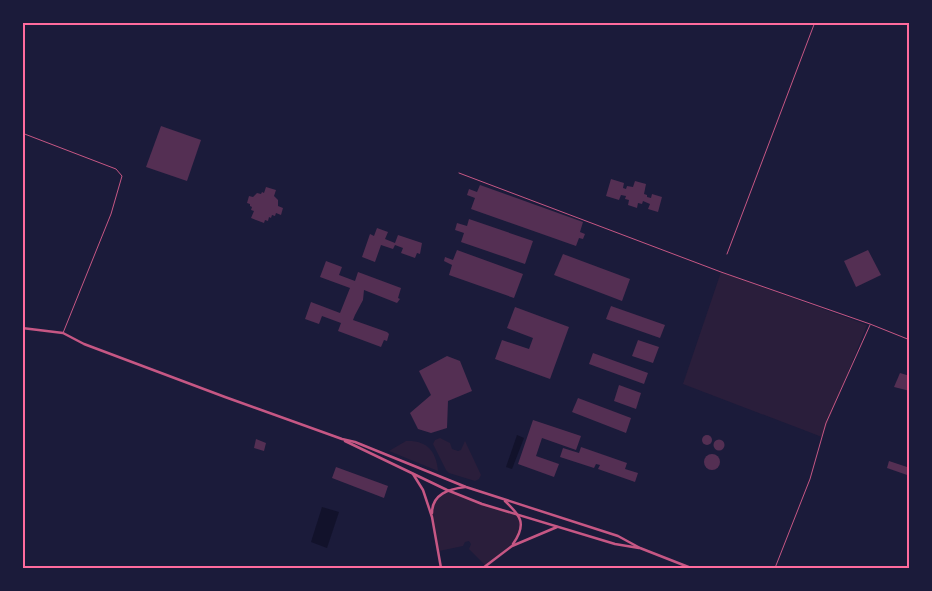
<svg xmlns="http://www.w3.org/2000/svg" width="932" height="591" viewBox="0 0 932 591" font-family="'Varela Round',sans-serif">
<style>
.green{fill:#2a1e3b}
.water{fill:#12122b}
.building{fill:#542f53}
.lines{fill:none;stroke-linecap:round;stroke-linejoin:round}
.service{stroke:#c65784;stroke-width:1}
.minor{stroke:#c65784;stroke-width:2.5}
.neatline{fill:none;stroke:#ff6b9d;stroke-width:2}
</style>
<rect width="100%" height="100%" fill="#1b1b3a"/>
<!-- green -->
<g class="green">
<path d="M721,272L867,325L822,437L683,384Z"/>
<path d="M440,438L450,443L452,449L458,451L461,450L465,441L481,475L479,479L475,481L449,473L446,470L433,444L435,440Z"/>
<path d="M406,441C426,440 436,450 438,471L389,451Z"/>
<path d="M447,490L519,516C525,541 504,552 486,566L469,549L471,544L469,541L465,542L463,546L439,551C437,539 429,516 432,505C434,499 442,494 447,490Z"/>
</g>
<!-- water -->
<g class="water">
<path d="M517,435L524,438L512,469L506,467Z"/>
<path d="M322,507L339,512L327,548L311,542Z"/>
</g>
<!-- building -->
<g class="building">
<path d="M161,126L201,140L187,181L146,167Z"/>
<path d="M611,179L624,183L623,188L626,189L627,186L633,187L635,181L646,184L644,194L647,195V197L651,198L652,194L662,197L658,212L648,209L650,204L643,201L642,204L638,203L637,208L628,205L629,200L625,199L626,196L621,195L619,200L606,196Z"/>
<path d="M480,185L583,222L580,232L585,234L583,239L579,238L576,246L471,209L475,198L467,195L469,189L477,192Z"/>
<path d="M266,187L276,190L274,196L278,200V206L283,208L281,215L276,213L275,216L272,215L271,218L269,217L268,221L265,220L264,223L251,218L254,211L251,210L252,207L250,206V204L247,203L249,196L253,197L257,193L261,194L262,192L264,193Z"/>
<path d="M469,219L533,241L525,264L461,242L464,233L455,230L457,223L467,226Z"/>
<path d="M377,228L388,232L385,239L395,243L398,235L422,243L420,254L417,253L415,258L401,253L403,248L395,245L393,249L381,245L375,262L362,257L370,234L374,236Z"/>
<path d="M457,250L523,274L514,298L449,275L452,265L444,261L445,257L453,260Z"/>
<path d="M868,250L881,275L856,287L844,261Z"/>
<path d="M563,254L630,279L622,301L554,275Z"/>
<path d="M326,261L342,267L339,275L355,281L358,272L401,288L398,298L400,299L397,303L364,290L363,300L355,315L353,320L387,332L389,334L387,341L384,340L381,347L338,331L341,323L322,316L319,324L305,319L311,302L340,313L350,288L320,277Z"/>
<path d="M611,306L665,325L660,338L606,319Z"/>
<path d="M515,307L569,327L550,379L495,359L502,340L529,349L533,338L507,328Z"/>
<path d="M638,340L659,347L653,363L632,356Z"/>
<path d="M593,353L648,373L644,384L589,364Z"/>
<path d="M447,356L460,361L472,391L448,401L447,428L431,433L418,429L410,413L431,395L419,371Z"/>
<path d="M900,373L910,376V391L894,387Z"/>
<path d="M619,385L641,393L636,409L614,401Z"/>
<path d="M578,398L631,418L626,433L572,412Z"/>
<path d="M533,420L581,436L576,450L542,438L536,456L559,464L554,477L518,464Z"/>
<circle cx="707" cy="440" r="5"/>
<path d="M256,439L266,443L264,451L254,448Z"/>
<circle cx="719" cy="445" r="5.5"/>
<path d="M581,447L627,463L625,469L638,473L635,482L598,469L600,465L596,464L594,468L560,457L563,448L579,453Z"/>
<circle cx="712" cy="462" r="8"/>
<path d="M889,461L910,468V476L887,468Z"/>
<path d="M336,467L388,486L384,498L332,478Z"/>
</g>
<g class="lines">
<!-- service -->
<g class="service">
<path d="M22,133L116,169L122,176L111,214L63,333"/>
<path d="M459,173L721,272L870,324L910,340"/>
<path d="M727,254L815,22"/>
<path d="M775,568L810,479L826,423L870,325"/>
</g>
<!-- minor -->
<g class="minor">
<path d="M22,328L63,333L84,344L225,397L342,439L355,442L466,487L618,536L640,548L691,568"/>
<path d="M345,441L447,490L482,504L615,544L639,548"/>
<path d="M413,474L423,490L432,517L441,568"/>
<path d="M505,501C521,516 527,524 513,544"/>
<path d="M432,513C432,494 449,489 465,487"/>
<path d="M483,568L512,546L557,527"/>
</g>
</g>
<!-- border -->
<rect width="932" height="591" fill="none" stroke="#1b1b3a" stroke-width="48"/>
<rect x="24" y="24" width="884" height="543" class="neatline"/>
</svg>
